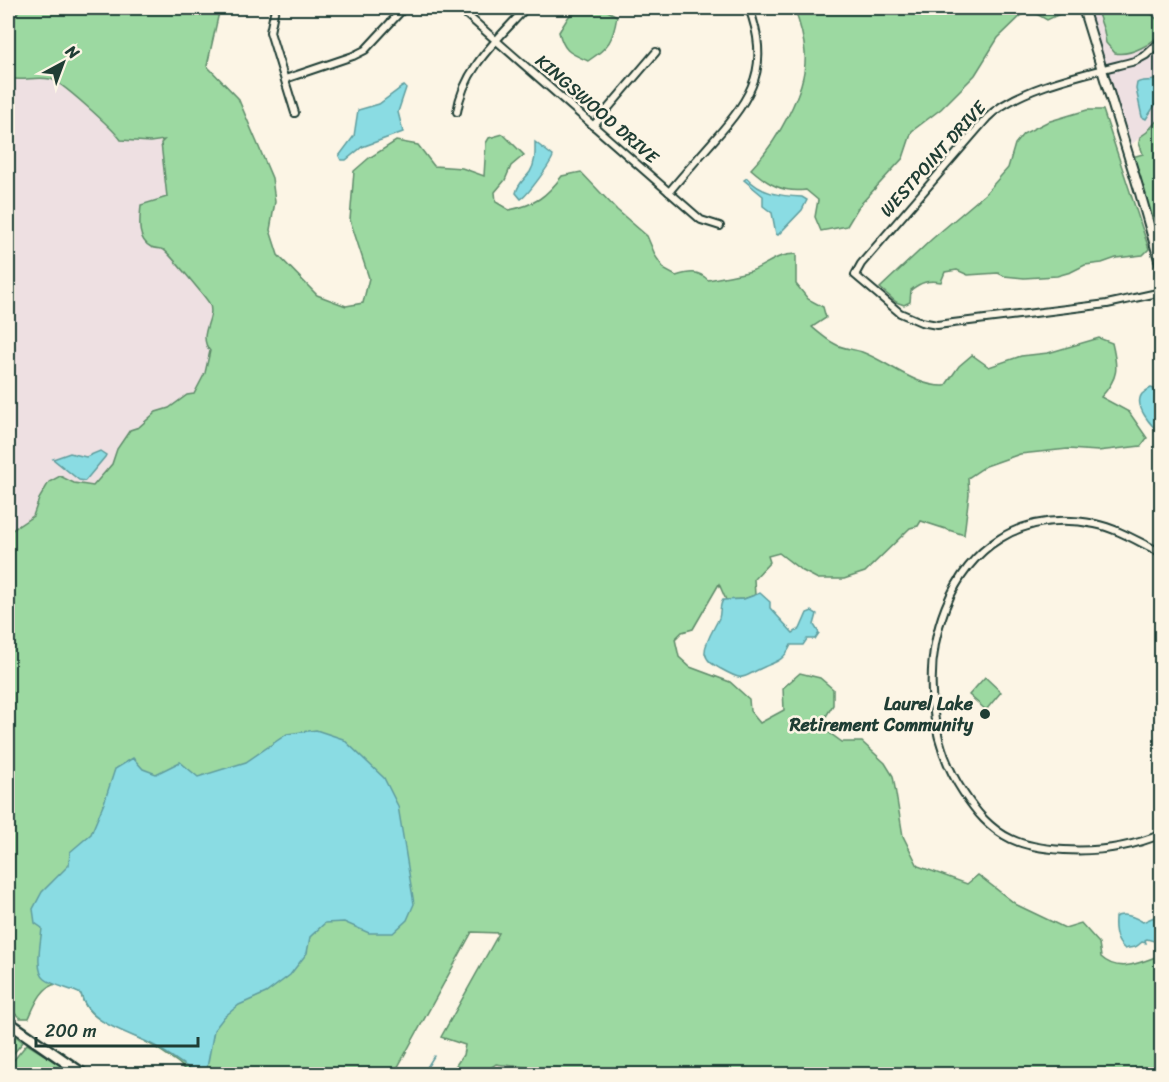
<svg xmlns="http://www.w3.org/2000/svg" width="1169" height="1082" viewBox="0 0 1169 1082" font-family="Sriracha,sans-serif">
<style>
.built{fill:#eee0e2}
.green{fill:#9cd9a1;stroke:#5e8b6a;stroke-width:1.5}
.water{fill:#8adce3;stroke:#5f9c9d;stroke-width:1.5}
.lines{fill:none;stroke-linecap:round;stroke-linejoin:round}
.stream{stroke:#5f9c9d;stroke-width:1.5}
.minor-casing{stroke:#1f3d34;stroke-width:10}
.tertiary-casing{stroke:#1f3d34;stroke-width:12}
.primary-casing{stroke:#1f3d34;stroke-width:14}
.minor{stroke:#fcf5e5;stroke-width:6}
.tertiary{stroke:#fcf5e5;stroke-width:8}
.primary{stroke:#fcf5e5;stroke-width:9}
.poi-dot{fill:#1f3d34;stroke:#fcf5e5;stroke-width:2}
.labels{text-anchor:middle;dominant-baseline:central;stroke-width:5;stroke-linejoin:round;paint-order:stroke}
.street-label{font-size:18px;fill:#1f3d34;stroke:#fcf5e5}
.poi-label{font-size:18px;font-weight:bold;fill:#1f3d34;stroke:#fcf5e5;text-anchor:end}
</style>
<rect width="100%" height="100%" fill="#fcf5e5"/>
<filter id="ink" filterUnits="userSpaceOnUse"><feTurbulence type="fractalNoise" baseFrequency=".0167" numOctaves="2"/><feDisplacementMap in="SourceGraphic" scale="12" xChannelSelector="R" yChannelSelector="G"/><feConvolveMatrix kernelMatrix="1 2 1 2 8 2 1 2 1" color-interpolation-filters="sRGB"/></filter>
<g filter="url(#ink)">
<!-- built -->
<g class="built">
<path d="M8,8H21L10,24L161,143L169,218L238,288L195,415L8,573Z"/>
<path d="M1088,8H1161V116L1147,132L1132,144L1119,113Z"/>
</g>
<!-- green -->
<g class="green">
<path d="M21,8H220L207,66L238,98L272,178L275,202L270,230L278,255L317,295L346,306L363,303L369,278L350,220L354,171L369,158L396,141L418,145L434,166L462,168L484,176L486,143L489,138L503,134L524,155L511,166L505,180L495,192L496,202L509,210C535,205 546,197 562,176L581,172L617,210L647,236L656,257L665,270L676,276C689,272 698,270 708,280C723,277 737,275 751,271C769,264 776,254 796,254V284L808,299L823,307L826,318L812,327C819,333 827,340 835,344C843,349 854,349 862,352C889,362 915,387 945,386L959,366L972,355L989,367L1021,356L1048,353L1099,338L1112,343C1118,368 1119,377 1101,397L1129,412L1147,438L1141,446L1098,451L1068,449L1020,454L986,466L968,478L969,494L964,535L921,521L918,526L910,528L865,572L844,579H818L801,570L779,553L768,556L770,562L754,579L755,595L744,599L726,600L719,584L693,629L682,632L675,639L679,657L690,667L730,682L749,699L750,711L760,723L784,710L783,688L800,673L820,678L833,689V705L820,726L842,742H862L885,763L893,776L903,836L918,866L967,884L978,875L1017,905L1065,928L1081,923L1099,943L1101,957C1119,974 1141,962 1161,955V1074H554C537,1066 515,1067 496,1064L482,1074H450L463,1055L465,1045L441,1037L499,933L472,932L394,1074H186C184,1066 177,1062 171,1058C159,1049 147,1042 134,1036C113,1026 86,1019 81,994C74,991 65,984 57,984C42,985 34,1007 29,1018H20L8,1007V533L33,516L39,499L49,482L60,476L74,483L93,486L112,464L117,449L130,430L139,427L156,412L169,408L187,395L194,394L205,373L210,351C196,334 217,318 209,303C206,298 169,253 164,250C161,248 155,249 151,247C136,239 140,219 141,205L167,197L161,143L164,140L150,142L121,140C113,129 60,80 50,79C35,76 22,82 8,78V63L13,60C6,39 7,25 21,8Z"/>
<path d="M584,8H602L617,16C613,41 609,47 588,61C570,53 564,52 559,32L569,16Z"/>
<path d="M794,8H1065L1062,13L1047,20L1028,9L998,38L975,75L941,109L912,131L903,158L859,206L847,226L821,231L815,217L818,200L806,190C782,193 768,184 751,169C776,143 808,90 805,53C804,38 799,21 794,8Z"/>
<path d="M1096,8H1145L1161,23V31C1154,44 1130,56 1115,53L1106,43L1104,31Z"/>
<path d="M1087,110H1103L1149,249L1143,255L1116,258L1102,263L1085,265L1071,272L1057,276L1024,278L1004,276L998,273L968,275L957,270L945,272L941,282C928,280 921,282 911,290L910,302L904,305L896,302L880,288L932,239L985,194L1008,168L1015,144L1023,134L1047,122Z"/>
<path d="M1161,116V270L1132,157L1143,154L1139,143L1140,137L1147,132Z"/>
<path d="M985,677L1001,692L986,710L969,695Z"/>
<path d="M8,1030L23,1042L8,1060Z"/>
<path d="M27,1044L75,1074H8V1067Z"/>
</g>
<!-- water -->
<g class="water">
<path d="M1161,76V96L1146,119L1142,117L1136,89L1137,83C1144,78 1154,84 1161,76Z"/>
<path d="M402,87L404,86L406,88L398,112L403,132L362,147L346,160H341L339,156L354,136L358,110L379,104Z"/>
<path d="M535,142L553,156C552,162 527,196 521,199L516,193C518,183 525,179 530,172C536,162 535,153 535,142Z"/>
<path d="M747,178C761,194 781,196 802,197L807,200L802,210L778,235L776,234L772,213L763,206V196L744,180Z"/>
<path d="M1151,388L1154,389L1161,400V433C1152,427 1133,406 1142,394C1143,393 1149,389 1151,388Z"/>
<path d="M100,451L106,455L105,457L85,481L79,480L53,459L70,453L86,457Z"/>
<path d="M760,593L770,602V608L793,633L800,629L807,613L812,611L817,614L814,625L819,633L815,639H807L803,645H791C784,660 778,661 764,667C741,677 746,683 721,669C714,665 707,662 705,653C704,643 715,627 719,618C721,612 719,606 723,600L744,599Z"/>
<path d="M316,730L343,739L384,778L398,806L414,904L407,920L393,933H369L344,922L325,923L310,937L307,953L290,975L266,993L239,1005L224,1017L214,1030L207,1068L202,1074L195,1072C181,1063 168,1054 155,1046C130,1032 88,1025 81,994C71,989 52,985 45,979C34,971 41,941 42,928L35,923L33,909L42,892L69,865L70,852L91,834L104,803L115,769L133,758L143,769L156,774L180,762L198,777L246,762L287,734Z"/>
<path d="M1161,914V943L1147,939L1145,940L1146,943L1142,942C1133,950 1135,946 1125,949C1116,942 1114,929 1115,917C1124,912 1135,917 1143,922Z"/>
</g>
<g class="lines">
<!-- stream -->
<path class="stream" d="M423,1074L434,1056"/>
<!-- minor casing -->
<g class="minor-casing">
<g id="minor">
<path d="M275,8L270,32L295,113"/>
<path d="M459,8L701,220L720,226"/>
<path d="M1162,40L1146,55L1135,61C1093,72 1017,87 987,118L861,264L855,275L900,313L921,322L937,325L1107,304L1162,292"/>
<path d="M285,79L353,56L365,50L404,8"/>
<path d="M457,112C463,69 498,39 526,8"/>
<path d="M593,126L656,52"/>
<path d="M669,192C684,174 699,157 714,140C753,96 771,66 749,8"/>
<path d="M1162,553C1140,543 1119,529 1095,524C942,494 893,687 963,792C976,812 990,829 1011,839C1028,847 1046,849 1064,850C1097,852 1131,847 1162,834"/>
</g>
</g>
<!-- tertiary casing -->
<g class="tertiary-casing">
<path id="tertiary" d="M1083,8L1140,193L1162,270"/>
</g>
<!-- primary casing -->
<g class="primary-casing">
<path id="primary" d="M8,1022L83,1074"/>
</g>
<!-- minor -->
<use href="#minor" class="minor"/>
<!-- tertiary -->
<use href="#tertiary" class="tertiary"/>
<!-- primary -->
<use href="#primary" class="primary"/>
</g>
</g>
<!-- markers -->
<circle class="poi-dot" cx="985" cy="714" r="6"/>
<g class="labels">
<!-- street labels -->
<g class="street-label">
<text transform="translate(597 109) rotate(41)">KINGSWOOD DRIVE</text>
<text transform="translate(933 159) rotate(-48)">WESTPOINT DRIVE</text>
</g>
<!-- poi labels -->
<g class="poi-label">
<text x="973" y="704">Laurel Lake<tspan x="973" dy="21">Retirement Community</tspan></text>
</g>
</g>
<!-- margin -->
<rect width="1169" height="1082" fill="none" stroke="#fcf5e5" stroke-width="30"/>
<rect x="15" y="15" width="1139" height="1052" fill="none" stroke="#1f3d34" stroke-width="2" filter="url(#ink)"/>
<!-- north arrow -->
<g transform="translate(63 63) rotate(41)" stroke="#fcf5e5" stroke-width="4.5" paint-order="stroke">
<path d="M0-4.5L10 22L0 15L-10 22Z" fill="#1f3d34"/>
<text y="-9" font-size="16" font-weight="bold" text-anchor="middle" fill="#1f3d34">N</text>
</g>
<!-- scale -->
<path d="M36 1037v9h162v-9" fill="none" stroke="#1f3d34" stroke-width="3"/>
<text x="45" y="1037" font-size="18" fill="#1f3d34" stroke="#fcf5e5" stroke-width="4.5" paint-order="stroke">200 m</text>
</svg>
